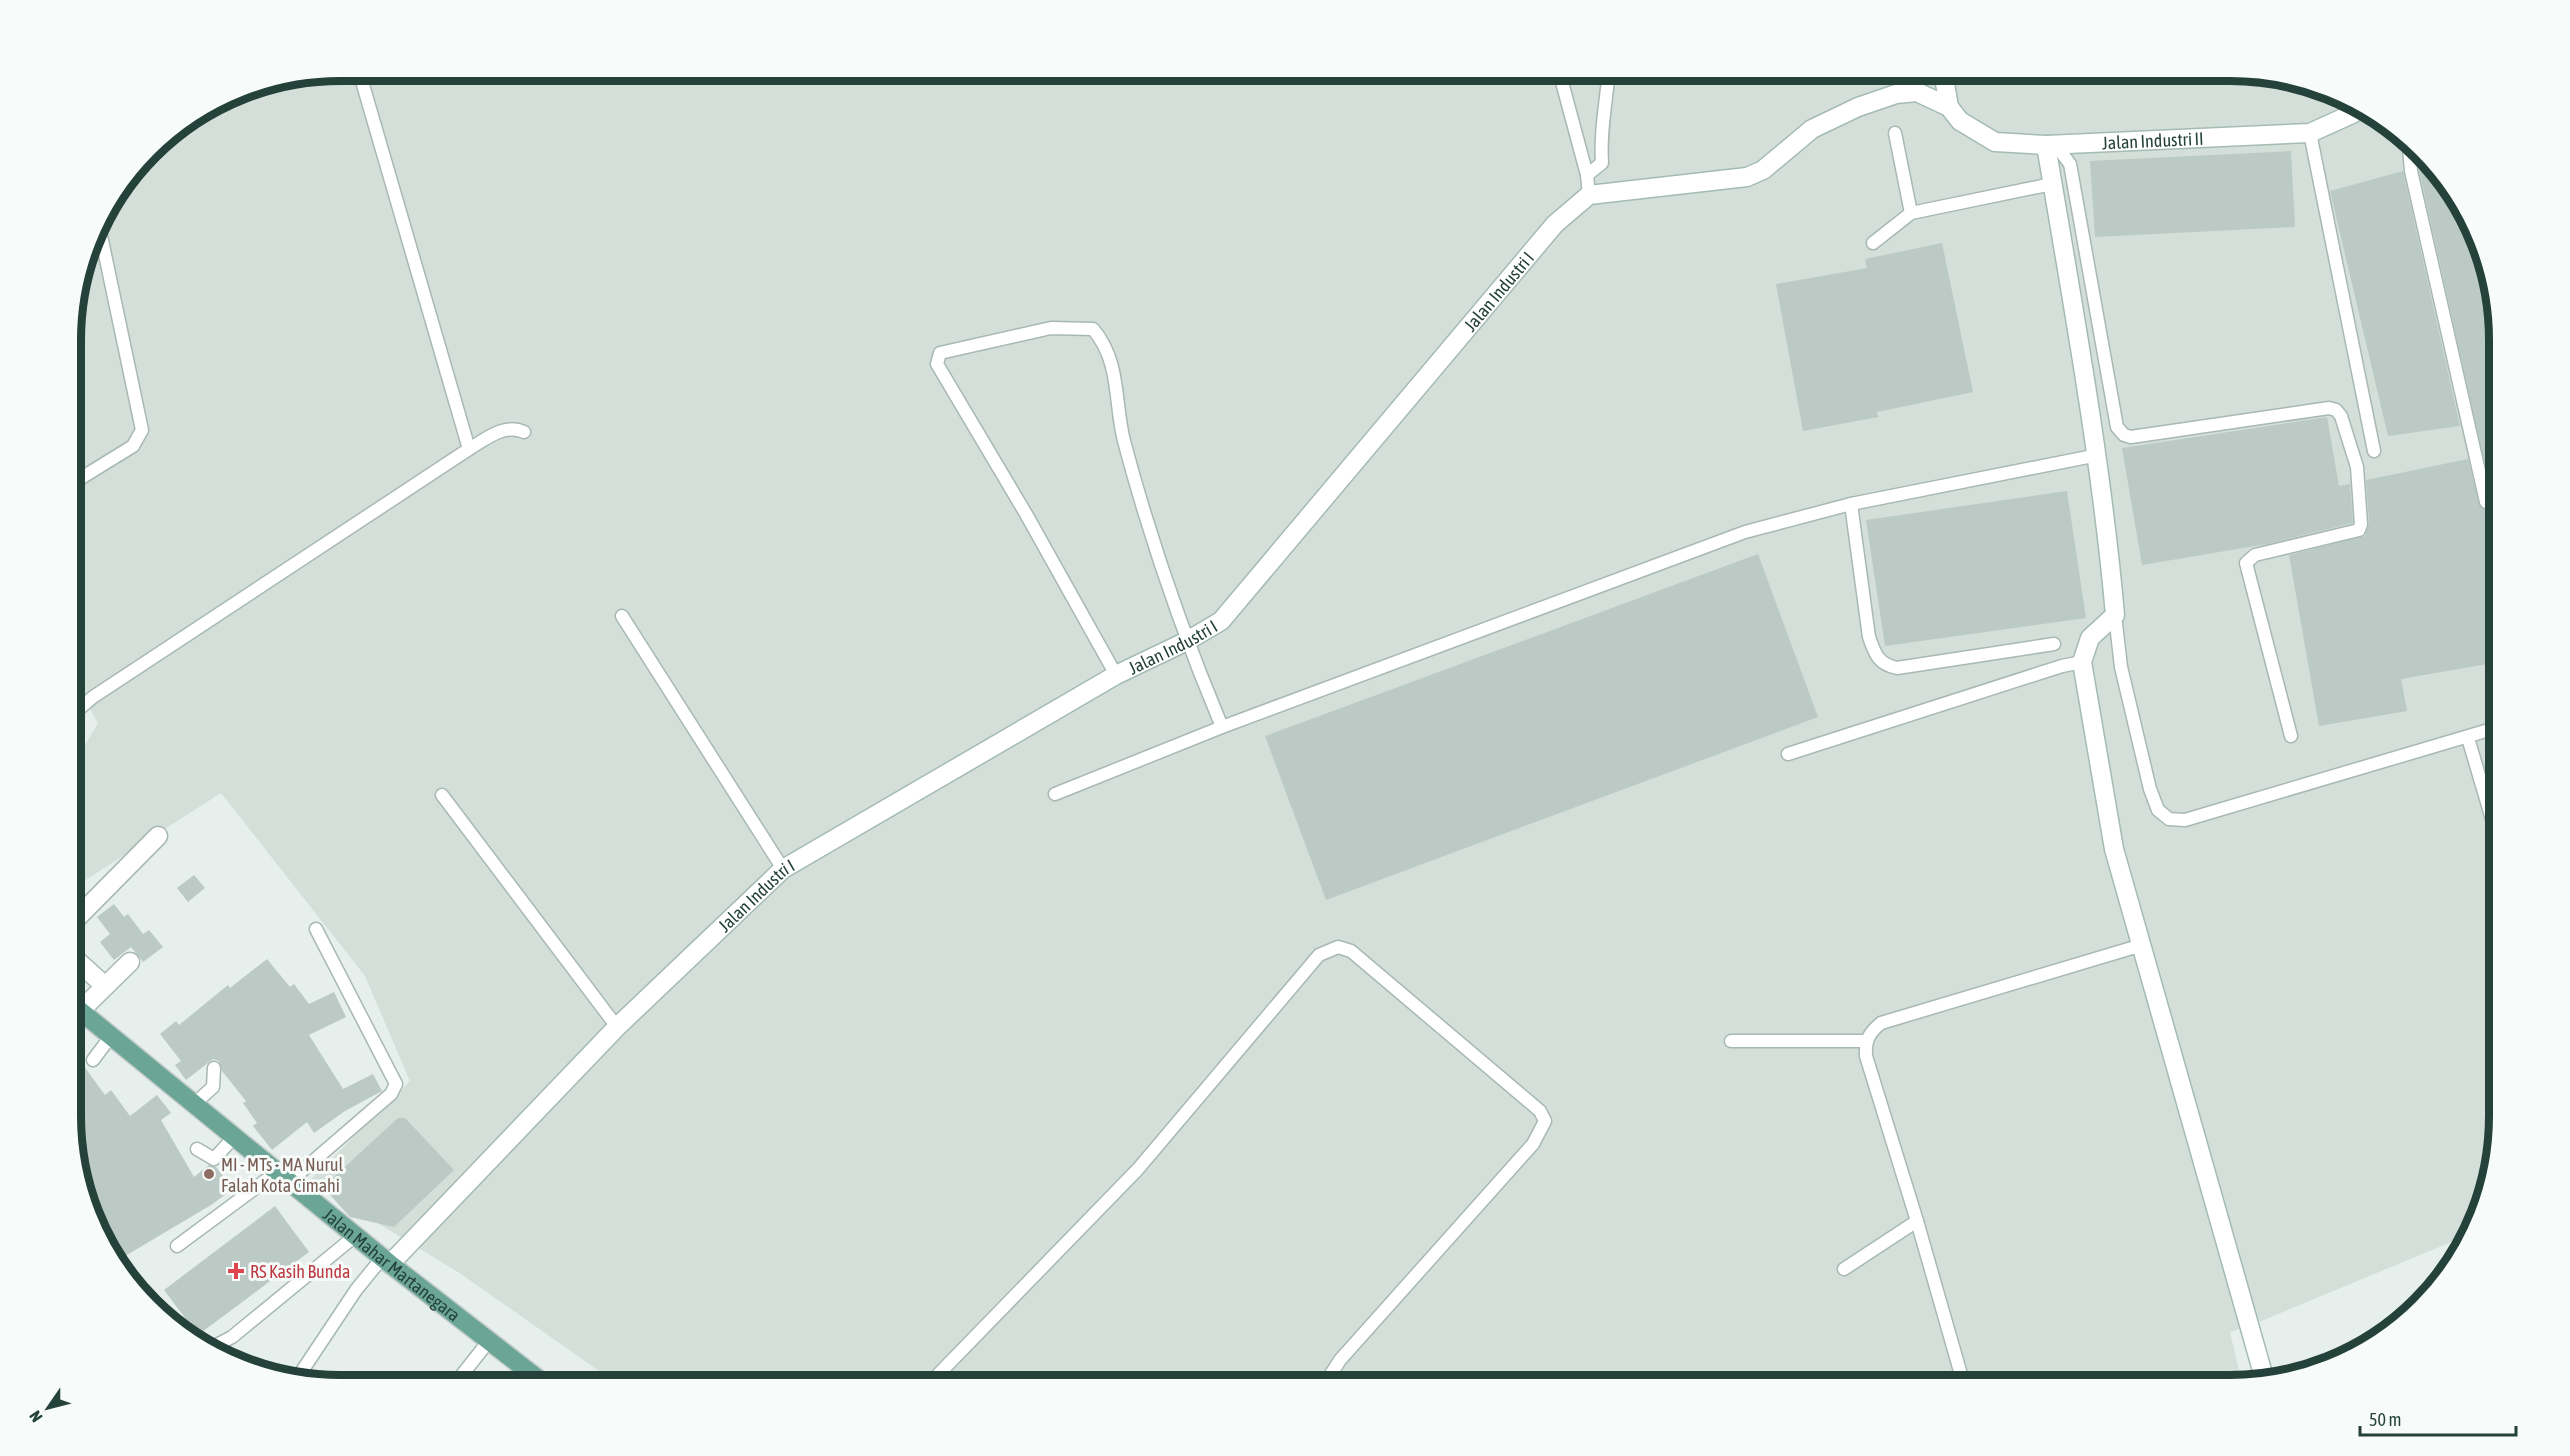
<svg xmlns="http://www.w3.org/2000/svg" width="2570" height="1456" viewBox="0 0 2570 1456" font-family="'Asap Condensed',sans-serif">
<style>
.built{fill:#d4dfda}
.building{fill:#bbcac4}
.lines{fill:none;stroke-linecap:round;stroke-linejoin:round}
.lane-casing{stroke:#a8b8b2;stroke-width:15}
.street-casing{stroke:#a8b8b2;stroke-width:21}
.secondary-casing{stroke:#a4bbb3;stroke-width:21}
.primary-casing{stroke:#c2cac8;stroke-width:21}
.lane{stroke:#fff;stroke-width:12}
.street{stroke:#fff;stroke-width:18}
.secondary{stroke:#fff;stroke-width:18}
.primary{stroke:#6aa596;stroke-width:18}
.education-dot{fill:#8d6e63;stroke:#f7fbf9;stroke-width:2}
.health-dot{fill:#e0444e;stroke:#f7fbf9;stroke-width:2}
.labels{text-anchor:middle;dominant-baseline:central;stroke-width:6;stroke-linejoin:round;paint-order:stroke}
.street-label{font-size:18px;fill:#24423a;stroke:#f7fbf9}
.education-label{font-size:18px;fill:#785e54;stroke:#f7fbf9;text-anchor:start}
.health-label{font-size:18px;fill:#be3a42;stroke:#f7fbf9;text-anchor:start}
.rim{fill:none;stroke:#24423a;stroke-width:8}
</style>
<rect width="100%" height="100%" fill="#e6efeb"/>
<!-- built -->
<path class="built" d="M340,71H2231L2300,80L2365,106L2454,190L2485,254L2499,322V1133L2468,1235L2264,1320L2230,1332L2240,1375L2215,1385H619L461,1274L309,1181L410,1081L365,976L221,793L81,883L73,870V765L98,723L73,678V305L98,220L162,138L237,91Z"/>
<!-- building -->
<g class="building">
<path d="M2291,151L2295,227L2095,237L2090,161Z"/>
<path d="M2427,165L2454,190L2485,254L2499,322V662L2401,679L2407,711L2319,726L2289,555L2365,536L2369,523L2366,480L2468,459L2480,507L2488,510L2494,504L2419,170V167Z"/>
<path d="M2403,171L2460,426L2388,436L2330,191Z"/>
<path d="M1942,243L1973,392L1877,412L1878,417L1803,431L1776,284L1867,268L1865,259Z"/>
<path d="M2327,417L2339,486L2350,484L2353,523L2267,544L2142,565L2122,448Z"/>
<path d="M2067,491L2086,618L1885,646L1866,520Z"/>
<path d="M1758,554L1818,717L1326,900L1265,736Z"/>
<path d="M194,875L205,888L188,902L177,888Z"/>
<path d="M114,904L124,917L128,914L143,934L149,930L163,947L143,962L131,947L114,960L100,942L110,934L97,917Z"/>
<path d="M267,959L290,987L294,984L309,1004L334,992L346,1017L309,1035L343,1089L373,1074L382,1091L345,1111L314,1133L307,1122L272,1150L253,1126L257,1123L243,1103L246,1101L222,1071L219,1061L213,1059L186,1080L175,1065L181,1061L160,1034L176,1021L179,1025L228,985L230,988Z"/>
<path d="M73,1051L105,1095L111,1090L130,1116L157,1095L171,1113L161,1120L194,1177L209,1165L216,1167L233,1189L211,1205L115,1262L73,1151Z"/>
<path d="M398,1118H405L454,1170L394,1227L350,1217L323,1187Z"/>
<path d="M275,1206L309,1252L198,1335L164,1290Z"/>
</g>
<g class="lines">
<!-- lane casing -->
<g class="lane-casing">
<g id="lane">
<path d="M359,71L469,449"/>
<path d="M1559,71L1587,175L1589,195"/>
<path d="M1895,133L1911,213"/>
<path d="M2310,133L2374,451"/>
<path d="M2055,144L2070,164L2117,427L2124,435L2131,437L2329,408L2336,410L2341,416L2357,467L2361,524L2359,530L2255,555L2246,563L2291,736"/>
<path d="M2409,148L2411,171L2486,502"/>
<path d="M1587,175L1602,163C1600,132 1606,102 1609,71"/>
<path d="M1873,243L1911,213L2052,184"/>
<path d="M73,483L133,446L142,430L99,226"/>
<path d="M1851,504L1869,637C1875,654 1878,664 1897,668L2054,644"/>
<path d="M2115,615L2121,667L2150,789L2158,810L2169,819L2185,820L2499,727"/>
<path d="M622,616L783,869"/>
<path d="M1116,675L1026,514L937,364L940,353L1051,328L1093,329C1121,362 1114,402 1124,441C1150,539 1183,634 1222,727"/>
<path d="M73,714L93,697L469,449C486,439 504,423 524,432"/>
<path d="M2468,738L2499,843"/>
<path d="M1788,754L2062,666L2082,662"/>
<path d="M1055,794L1222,727L1745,532L1851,504L2098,455"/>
<path d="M442,795L617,1027"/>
<path d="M1731,1041H1866"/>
<path d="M93,1060L111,1036"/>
<path d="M193,1105L213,1087L214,1068"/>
<path d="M197,1149L214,1159L234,1137"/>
<path d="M289,1182L391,1094L396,1084L316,929"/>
<path d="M177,1246L277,1172"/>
<path d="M1844,1269L1917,1221"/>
<path d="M207,1350L232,1337L355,1236"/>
<path d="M462,1375L477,1385"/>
<path d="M296,1380L356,1290L382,1258"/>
<path d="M377,1380L384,1385"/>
<path d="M454,1385L488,1342"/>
<path d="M928,1385L1138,1169L1319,955L1338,947L1351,951L1540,1111L1545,1121L1533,1144L1340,1360L1324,1385"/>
<path d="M1964,1385L1917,1221L1866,1056C1865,1040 1869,1033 1881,1023L2142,945"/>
</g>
</g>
<!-- street casing -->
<g class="street-casing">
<g id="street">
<path d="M73,922L158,836"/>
<path d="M73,957L105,986"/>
<path d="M80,1011L130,962"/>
</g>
</g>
<!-- secondary casing -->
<g class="secondary-casing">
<g id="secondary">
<path d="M1943,71L1949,107"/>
<path d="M2046,145C2072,301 2101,457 2115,615L2090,638L2082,662L2114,849L2265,1381"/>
<path id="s1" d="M390,1264L617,1027L783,869L1116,675L1187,641L1221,621L1555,224L1589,195L1747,177L1763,170L1812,129L1858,107L1896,94L1917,92L1949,107L1960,121L1995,142L2046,145L2310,133L2352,114L2364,106"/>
</g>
</g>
<!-- primary casing -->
<g class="primary-casing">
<g id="primary">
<path id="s2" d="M73,1005L390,1264L546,1385"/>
</g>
</g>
<!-- lane -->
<use href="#lane" class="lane"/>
<!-- street -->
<use href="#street" class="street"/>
<!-- secondary -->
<use href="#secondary" class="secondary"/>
<!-- primary -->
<use href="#primary" class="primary"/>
</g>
<!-- markers -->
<circle class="education-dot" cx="209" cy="1174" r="6"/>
<path class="health-dot" d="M233 1262h6v6h6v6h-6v6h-6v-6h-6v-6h6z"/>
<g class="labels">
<!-- street labels -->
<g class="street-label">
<text stroke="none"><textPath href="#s1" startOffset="2229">Jalan Industri II</textPath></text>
<text stroke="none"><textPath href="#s1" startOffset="1492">Jalan Industri I</textPath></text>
<text stroke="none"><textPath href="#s1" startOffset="1006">Jalan Industri I</textPath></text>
<text stroke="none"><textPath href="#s1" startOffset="520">Jalan Industri I</textPath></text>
<text stroke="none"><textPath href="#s2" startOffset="411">Jalan Mahar Martanegara</textPath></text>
</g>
<!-- education labels -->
<g class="education-label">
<text x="221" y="1164">MI - MTs - MA Nurul<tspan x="221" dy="21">Falah Kota Cimahi</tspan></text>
</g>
<!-- health labels -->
<g class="health-label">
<text x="250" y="1271">RS Kasih Bunda</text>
</g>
</g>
<!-- crop -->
<path d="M0 0H2570V1456H0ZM340 81H2230A259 259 0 0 1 2489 340V1116A259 259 0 0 1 2230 1375H340A259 259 0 0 1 81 1116V340A259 259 0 0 1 340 81Z" fill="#f7fbf9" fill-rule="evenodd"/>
<path class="rim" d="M340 81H2230A259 259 0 0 1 2489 340V1116A259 259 0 0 1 2230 1375H340A259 259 0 0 1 81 1116V340A259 259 0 0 1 340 81Z"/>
<!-- north arrow -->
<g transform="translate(48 1408) rotate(235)" stroke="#f7fbf9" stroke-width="4.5" paint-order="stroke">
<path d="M0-4.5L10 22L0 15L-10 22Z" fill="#24423a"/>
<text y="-9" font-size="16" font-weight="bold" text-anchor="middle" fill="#24423a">N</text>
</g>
<!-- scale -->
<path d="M2360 1426v9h156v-9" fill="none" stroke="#24423a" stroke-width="3"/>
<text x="2369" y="1426" font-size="18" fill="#24423a" stroke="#f7fbf9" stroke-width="4.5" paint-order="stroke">50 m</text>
</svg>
